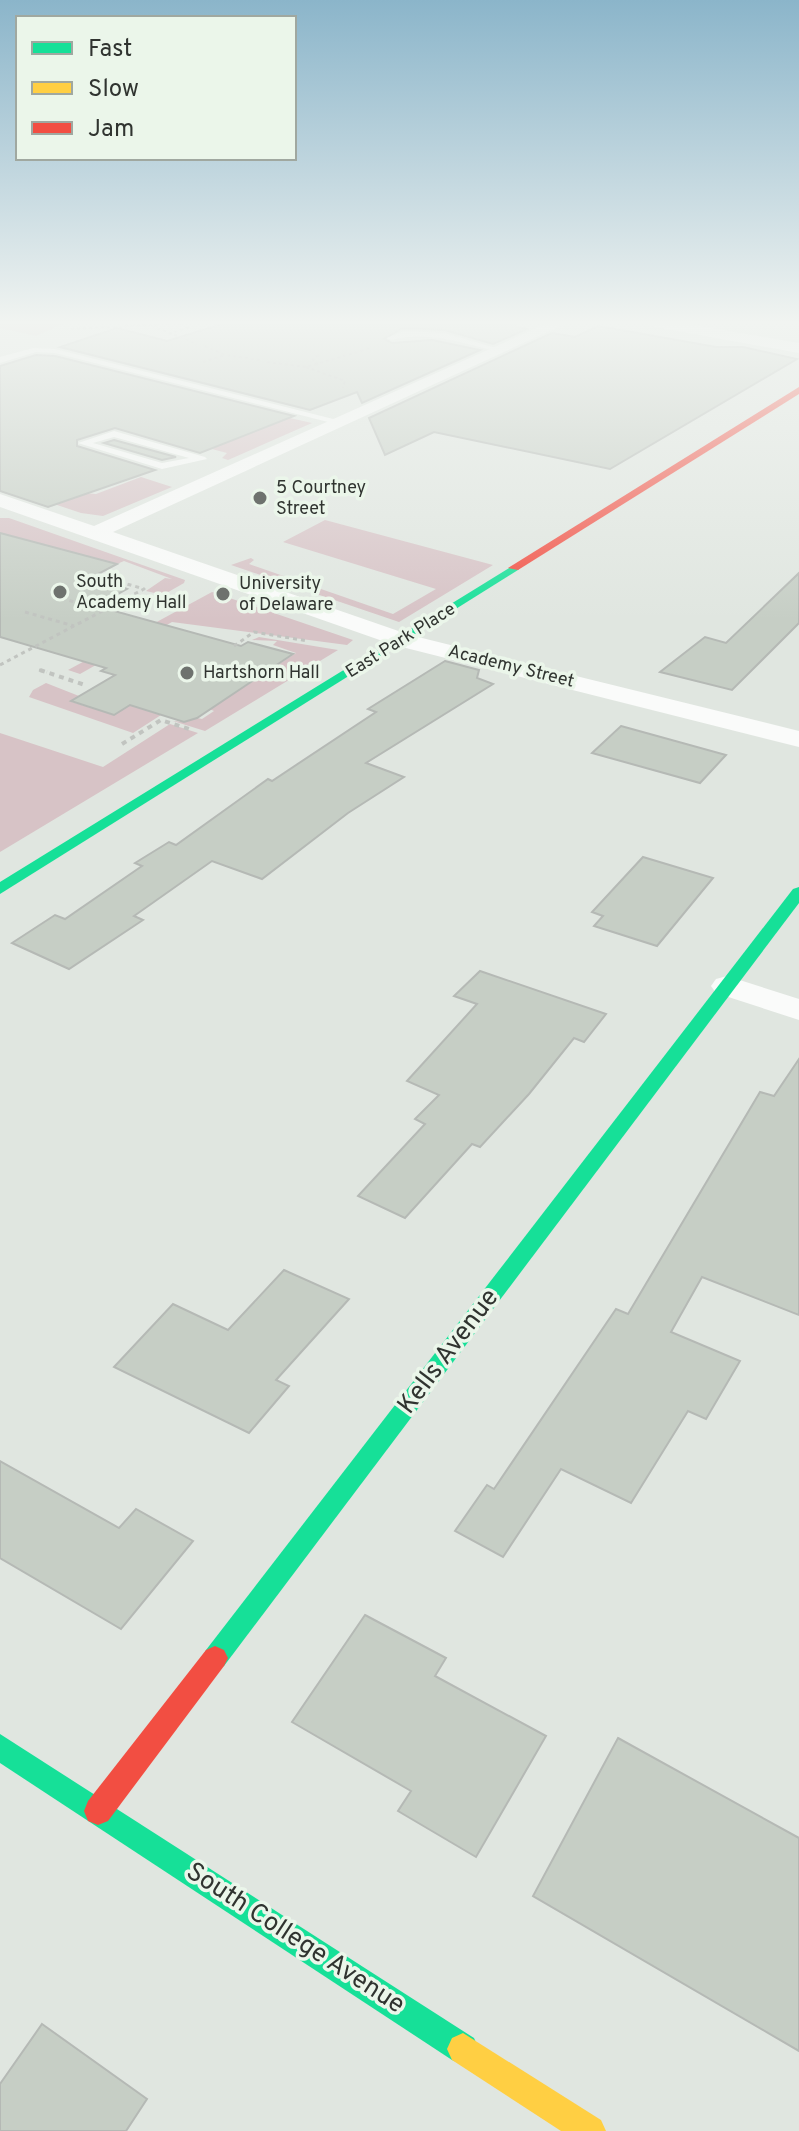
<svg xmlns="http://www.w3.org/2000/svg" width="799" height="2131" viewBox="0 0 799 2131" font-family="Overpass,sans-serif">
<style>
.green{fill:#d7c3c6}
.building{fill:#c6cec5;stroke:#b5b9b5;stroke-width:2}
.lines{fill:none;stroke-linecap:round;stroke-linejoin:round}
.path-far2{stroke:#c1c4c0;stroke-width:2;stroke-dasharray:3 3;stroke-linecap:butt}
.path-far1{stroke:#c1c4c0;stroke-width:3;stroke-dasharray:4 4;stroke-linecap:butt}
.path{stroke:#c1c4c0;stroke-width:4;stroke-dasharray:5 5;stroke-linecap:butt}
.lane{fill:#fafbfa;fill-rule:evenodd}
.street{fill:#fafbfa;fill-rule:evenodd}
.fast{fill:#16e098;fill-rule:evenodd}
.slow{fill:#ffcf43;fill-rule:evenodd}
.jam{fill:#f24e42;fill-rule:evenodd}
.poi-dot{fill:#6e726e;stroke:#ebf6ea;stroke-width:3}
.labels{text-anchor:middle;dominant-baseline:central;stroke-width:7;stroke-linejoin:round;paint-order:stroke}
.far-poi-label{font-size:18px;fill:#303430;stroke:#ebf6ea;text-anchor:start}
.far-street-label{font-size:18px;fill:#303430;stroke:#ebf6ea}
.near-street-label{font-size:26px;fill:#303430;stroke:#ebf6ea}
</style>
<rect width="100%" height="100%" fill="#e0e6e0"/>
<!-- green -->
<g class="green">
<path d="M0,322H67L36,336L0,328Z"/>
<path d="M196,397L312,423L228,460L222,458L227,453L162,436Z"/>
<path d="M141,477L172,487L103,516L81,513L3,487L96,494Z"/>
<path d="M0,518H9L185,580L184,583L163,595L146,591L165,578L172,579L124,561L117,564L0,535Z"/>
<path d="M325,520L493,565L399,622L231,565L251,558L254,560L249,564L393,614L436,589L283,542Z"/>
<path d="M212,592L353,640L347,645L172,622L80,674L68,670Z"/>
<path d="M259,637L338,650L205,731L173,721L184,722L193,717L202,719L214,711L207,708L211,706H215L296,653L273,645L277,641L252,640Z"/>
<path d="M46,683L79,696L72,702L114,715L141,698L151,712L161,715L133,733L29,697L33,690Z"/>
<path d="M170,724L198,733L0,852V733L103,767Z"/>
</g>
<!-- building -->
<g class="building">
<path d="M229,322H515L516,327L527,329L493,344L445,330L403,328L384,339L392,343L432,340L480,350L362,403L357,392L310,410L60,347L117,328L167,341Z"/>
<path d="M598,326L716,347H743L797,359L610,469L434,432L385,455L369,418L552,333L575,337Z"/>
<path d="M36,355L55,356L294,416L200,453L115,428L77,440V446L155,470L48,507L0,491V366Z"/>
<path d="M114,440L176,457L162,460L104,443Z"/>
<path d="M0,533L117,564L94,576L127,589L96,606L241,646L248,642L293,654L197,718L184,722L130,705L114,715L71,701L115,675L101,671L106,668L0,637Z"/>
<path d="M799,573V623L732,690L660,672L705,637L726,643Z"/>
<path d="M445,661L479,670L477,678L493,684L366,763L404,777L348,813L262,879L212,861L134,916L143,920L69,969L12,943L55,915L65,919L142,866L135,863L169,842L176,845L268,779L272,781L376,712L368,709Z"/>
<path d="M621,726L726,755L700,783L592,753Z"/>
<path d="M643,857L713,878L657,946L594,926L603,916L592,912Z"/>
<path d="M480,971L606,1014L584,1042L574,1038L529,1094L480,1147L472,1144L405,1218L358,1196L425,1124L415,1119L439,1095L407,1081L477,1004L454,996Z"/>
<path d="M799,1059V1315L702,1277L671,1332L740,1361L706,1419L688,1411L631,1503L561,1469L503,1557L455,1531L487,1485L494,1489L616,1309L628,1314L760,1092L774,1096Z"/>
<path d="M284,1270L349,1299L276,1380L289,1386L249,1433L114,1367L173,1304L228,1330Z"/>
<path d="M0,1461L119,1528L136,1509L193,1541L121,1629L0,1558Z"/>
<path d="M365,1615L446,1658L435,1676L546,1736L476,1857L398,1811L411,1791L292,1722Z"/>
<path d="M618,1738L799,1838V2051L533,1896Z"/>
<path d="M42,2024L147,2099L126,2131H0V2084Z"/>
</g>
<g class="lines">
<!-- path-far2 -->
<g class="path-far2">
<path d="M152,326L197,344"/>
<path d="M71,329L211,322"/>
<path d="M169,334L193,326"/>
<path d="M205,346L225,355L260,360"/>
<path d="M203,362L225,355"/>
<path d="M267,362L306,367L371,348"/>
<path d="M318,365L313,359L320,354"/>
<path d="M306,367L345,381L343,388"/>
</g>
<!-- path-far1 -->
<g class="path-far1">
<path d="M54,596L102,610"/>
<path d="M25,612L74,626"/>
<path d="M234,646L254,632L308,641"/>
<path d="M0,665L144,589L96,575"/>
<path d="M39,670L47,672"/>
</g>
<!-- path -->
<g class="path">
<path d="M40,670L85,685"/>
<path d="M122,744L161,720L192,730"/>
</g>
<!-- lane -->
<g class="lane">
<path d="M404,331L444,333L503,350L499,352C462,343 429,330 391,340L387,338Z"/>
<path d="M33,348L55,349L345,422L340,425L55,353L36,352L0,363V357Z"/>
<path d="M114,431L205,457L207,459L162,469L78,443ZM114,437L189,458L162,463L93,443Z"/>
</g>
<!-- street -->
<g class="street">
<path d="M550,322H569L113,532L410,635L799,731V747L394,645L0,507V494L94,526Z"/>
<path d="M643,322H675L799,343V353L650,326Z"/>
<path d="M727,976L799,999V1020L716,993L711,986L716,979Z"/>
</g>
<!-- fast -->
<g class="fast">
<path d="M514,565L520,568L518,570L0,894V882Z"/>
<path d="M799,887V903L224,1666L215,1670L206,1666L202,1658L206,1650L793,889Z"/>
<path d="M0,1734L474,2038L479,2049L474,2060L463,2065L452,2060L0,1763Z"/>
</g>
<!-- slow -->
<path class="slow" d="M463,2033L601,2120L606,2131H561L452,2060L447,2049L452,2038Z"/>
<!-- jam -->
<g class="jam">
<path d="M799,387V394L518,570L508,568Z"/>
<path d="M215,1646L224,1650L228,1658L224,1666L108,1821L98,1825L88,1821L84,1811L88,1801L206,1650Z"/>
</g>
</g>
<!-- sky -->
<linearGradient id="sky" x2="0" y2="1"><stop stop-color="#8bb5ca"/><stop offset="0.52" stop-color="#f1f4f1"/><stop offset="1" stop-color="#f1f4f1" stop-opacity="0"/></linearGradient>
<rect width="799" height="620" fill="url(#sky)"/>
<!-- markers -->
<g class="poi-dot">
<circle cx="260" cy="498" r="8"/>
<circle cx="60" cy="592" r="8"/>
<circle cx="223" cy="594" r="8"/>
<circle cx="187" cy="673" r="8"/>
</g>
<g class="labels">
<!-- far-poi labels -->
<g class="far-poi-label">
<text x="276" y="488">5 Courtney<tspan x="276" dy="21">Street</tspan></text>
<text x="76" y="582">South<tspan x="76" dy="21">Academy Hall</tspan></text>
<text x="239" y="584">University<tspan x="239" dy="21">of Delaware</tspan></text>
<text x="203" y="673">Hartshorn Hall</text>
</g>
<!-- far-street labels -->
<g class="far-street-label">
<text transform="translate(401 641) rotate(-32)">East Park Place</text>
<text transform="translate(511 667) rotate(14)">Academy Street</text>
</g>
<!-- near-street labels -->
<g class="near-street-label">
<text transform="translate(449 1352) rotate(-53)">Kells Avenue</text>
<text transform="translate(295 1939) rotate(33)">South College Avenue</text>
</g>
</g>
<!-- legend -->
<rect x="16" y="16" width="280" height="144" fill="#ebf6ea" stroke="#a0a8a0" stroke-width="2"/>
<rect x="32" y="42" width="40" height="12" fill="#16e098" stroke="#a0a8a0" stroke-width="2"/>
<text x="88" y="56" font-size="24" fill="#303430">Fast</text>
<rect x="32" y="82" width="40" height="12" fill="#ffcf43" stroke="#a0a8a0" stroke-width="2"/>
<text x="88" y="96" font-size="24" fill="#303430">Slow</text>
<rect x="32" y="122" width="40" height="12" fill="#f24e42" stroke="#a0a8a0" stroke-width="2"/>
<text x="88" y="136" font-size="24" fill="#303430">Jam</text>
</svg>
